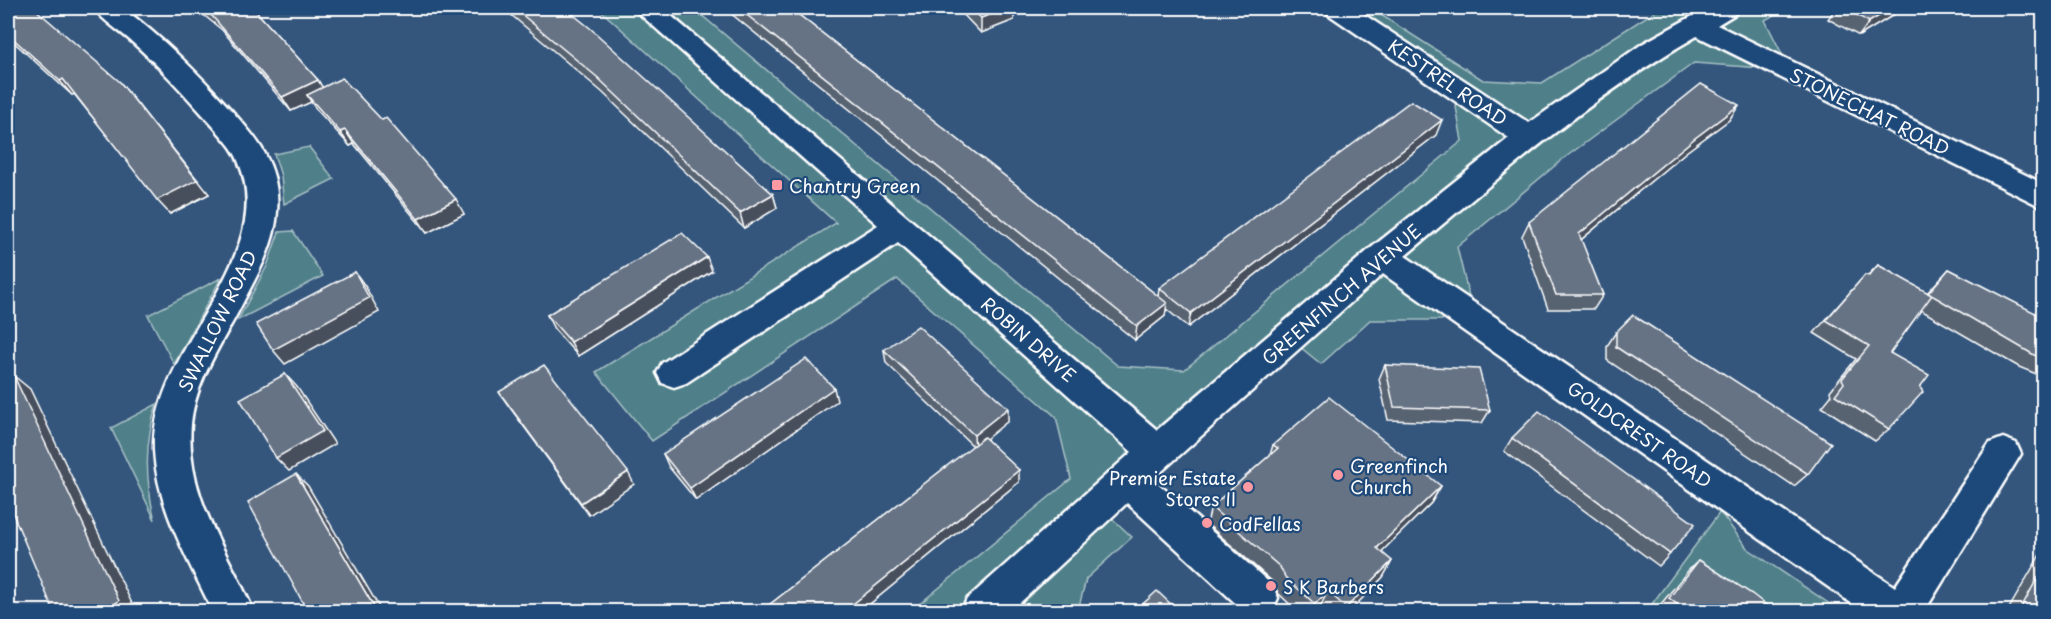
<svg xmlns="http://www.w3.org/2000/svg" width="2051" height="619" viewBox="0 0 2051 619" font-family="'Playpen Sans',sans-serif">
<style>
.green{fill:#4f808a;stroke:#a7c0c4;stroke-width:1.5}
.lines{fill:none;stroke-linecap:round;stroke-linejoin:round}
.minor-casing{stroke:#fff;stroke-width:5}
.minor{fill:#1f4a7a;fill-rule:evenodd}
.wall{fill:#586372;stroke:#fff;stroke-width:1.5}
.shaded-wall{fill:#47505d;stroke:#fff;stroke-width:1.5}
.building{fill:#667385;stroke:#fff;stroke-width:1.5}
.poi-dot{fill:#ff9aa2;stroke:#1f4a7a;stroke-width:2}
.labels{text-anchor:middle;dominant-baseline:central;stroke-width:4.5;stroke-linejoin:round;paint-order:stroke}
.street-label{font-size:18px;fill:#fff;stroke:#1f4a7a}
.poi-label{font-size:18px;fill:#fff;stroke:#1f4a7a;text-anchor:start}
</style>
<rect width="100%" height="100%" fill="#34567d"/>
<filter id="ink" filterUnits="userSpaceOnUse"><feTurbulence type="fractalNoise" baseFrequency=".0167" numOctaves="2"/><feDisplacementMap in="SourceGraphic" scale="12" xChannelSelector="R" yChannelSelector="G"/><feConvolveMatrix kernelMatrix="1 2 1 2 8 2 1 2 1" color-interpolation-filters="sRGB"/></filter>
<g filter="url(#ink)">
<!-- green -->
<g class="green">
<path d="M598,8H693L1118,366L1184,370L1462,141L1455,101L1446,95L1456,88L1337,8H1370L1483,80L1542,83L1660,8H1787L1765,20L1783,56L1761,68L1694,63L1563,159L1457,247L1470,301L1442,320H1370L1321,364L1289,338L1100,507L1132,537L1086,579L1078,611H911L1071,479L1056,417L897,279L652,441L596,372L836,223Z"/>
<path d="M309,147L334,179L284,204L281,176L274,154Z"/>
<path d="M293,231L323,276L238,320L267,266L279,232Z"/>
<path d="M221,278L174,364L148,315Z"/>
<path d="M157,404C144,443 145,480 155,520L111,428Z"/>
<path d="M1720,512L1747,548L1840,611L1646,612Z"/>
</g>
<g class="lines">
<!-- minor casing -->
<g class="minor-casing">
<g id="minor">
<path d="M94,8H123C163,38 198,73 232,111C244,125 256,137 265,154C274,171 279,191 277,211C275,246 256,277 240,308C221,345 195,382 191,424C185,495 227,550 254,612H213C189,561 157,508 154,450C150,349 279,261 239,163C234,148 223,138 213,126C187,97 161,67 131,41C119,30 103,21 94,8Z"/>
<path d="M633,8H662L1157,430L1371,248L1509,138L1328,14L1324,8H1354L1529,123L1642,44L1707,8H1739L1735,14L1717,25L2044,184V208L1697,36C1591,97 1498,178 1405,256L1895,587L1990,443L2003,438L2016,443L2021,454L1924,612H1864L1383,274L1153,479L1272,585L1278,598L1272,611H1244L1127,503L1010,612H961L967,599L1132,452L898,243L686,383L674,387L662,383L657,373L662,363L878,225Z"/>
</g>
</g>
<!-- minor -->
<use href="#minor" class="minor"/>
</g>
<!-- wall -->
<g class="wall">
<path d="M8,8L209,194L170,214L74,94L72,95L8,37Z"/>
<path d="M195,8H253L318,80L322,88L464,214L427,233L354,144L350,146L316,109L311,102L291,111L222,30Z"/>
<path d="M503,8H565L773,194L777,208L744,228L602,92Z"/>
<path d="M724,8H790L1158,296L1159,288L1436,135L1188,327L1166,309L1165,316L1135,340Z"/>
<path d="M957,8H1014V20L981,33Z"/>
<path d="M1836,8H1905L1859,36L1828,19Z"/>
<path d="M1739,105L1729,120L1686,152L1581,240L1603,295L1594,309H1548L1522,236L1529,222Z"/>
<path d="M1878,265L1927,293L1949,269L2043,317V378L2034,373L2019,367L1921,310L1890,353L1889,429L1875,441L1822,407L1831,396L1830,391L1856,359L1814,333L1865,275H1868Z"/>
<path d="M712,271L578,356L554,329L547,315Z"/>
<path d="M1616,332L1808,474L1794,486L1607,360V346Z"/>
<path d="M884,350L1008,421L986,438L1019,482L860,612H760L973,446L886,363Z"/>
<path d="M1385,365L1490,410L1482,423L1388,420L1379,379Z"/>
<path d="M499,392L634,484L589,515L508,405Z"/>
<path d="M837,401L696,500L669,467L663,454Z"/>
<path d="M1512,438L1670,554L1659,566L1504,451Z"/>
<path d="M1273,445L1441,486L1431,503L1381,552L1392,561L1383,577L1349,612H1325L1320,607L1315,612H1298L1278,593L1274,583L1207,524L1211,507L1270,455Z"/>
<path d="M2043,552V612H2007L2041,553Z"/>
<path d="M1699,560L1775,611L1660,612L1657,609L1687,572Z"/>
</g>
<!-- shaded-wall -->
<g class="shaded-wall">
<path d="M1008,8H1014V20L981,33V18Z"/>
<path d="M1892,8H1905L1859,36L1869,22Z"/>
<path d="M63,79L75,94L72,95L60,81Z"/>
<path d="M318,80L327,95H307L311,102L291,111L282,97Z"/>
<path d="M120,82L209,194L170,214L157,200Z"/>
<path d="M1739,105L1729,120L1686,152L1571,248L1579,234L1695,138Z"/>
<path d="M1442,120L1436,135L1188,327L1191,313Z"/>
<path d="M345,130L354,144L350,146L340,132Z"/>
<path d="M773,194L777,208L744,228L740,213Z"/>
<path d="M456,199L464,214L427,233L418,219Z"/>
<path d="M707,257L712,271L578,356L571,342Z"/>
<path d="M355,272L365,286L379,312L285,364L273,350Z"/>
<path d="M1167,303L1165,316L1135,340L1137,326Z"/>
<path d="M285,374L297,387L335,444L289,471L276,458Z"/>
<path d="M14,376L30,389L136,612H102Z"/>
<path d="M834,388L837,401L696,500L690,488Z"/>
<path d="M1008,408V421L975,448L974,435Z"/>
<path d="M1019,470V482L860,612H843Z"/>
<path d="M628,472L634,484L589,515L581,503Z"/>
<path d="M296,474L308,486L382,612H377Z"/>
<path d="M1441,486L1431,503L1368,565L1377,548Z"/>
<path d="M1392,561L1383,577L1349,612H1344L1346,608Z"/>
<path d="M1328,591L1320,607L1315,612H1311L1315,604Z"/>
</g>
<!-- building -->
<g class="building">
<path d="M8,8H34L120,82L197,180L157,200L63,79L60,81L8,34Z"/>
<path d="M202,8H253L318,80L282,97L212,16Z"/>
<path d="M514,8H565L590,28L773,194L740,213L597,77Z"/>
<path d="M738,8H790L1167,303L1137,326Z"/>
<path d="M970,8H1008L981,18Z"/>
<path d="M1844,8H1892L1869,22Z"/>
<path d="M342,78L382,120L386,118L456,199L418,219L345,130L340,132L307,95Z"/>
<path d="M1701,84L1739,105L1695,138L1579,234L1603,295H1556L1529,222Z"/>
<path d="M1411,101L1442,120L1191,313L1159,288Z"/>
<path d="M682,233L707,257L571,342L547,315Z"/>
<path d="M1878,265L1932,295L1890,353L1929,375L1920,387L1923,392L1889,429L1835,395L1844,383L1842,379L1869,346L1826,320L1865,275L1869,276Z"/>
<path d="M1949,269L2043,317V358L2034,355L1928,293Z"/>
<path d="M355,272L369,298L273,350L256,324Z"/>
<path d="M1633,315L1831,443L1808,474L1616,347V332Z"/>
<path d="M918,326L1008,408L974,435L884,350Z"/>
<path d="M806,359L834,388L690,488L663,454Z"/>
<path d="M544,365L628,472L581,503L499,392Z"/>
<path d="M1385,365L1479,369L1490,410L1394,407Z"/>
<path d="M285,374L323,431L276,458L240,399Z"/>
<path d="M14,376L119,601L102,612H54L8,502V379Z"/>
<path d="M1329,397L1441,486L1377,548L1392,561L1346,608L1328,591L1315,604L1285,577L1280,567L1211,507L1278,448L1273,445Z"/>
<path d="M1539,411L1695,524L1670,554L1512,438Z"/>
<path d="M984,437L1019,470L843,612H760Z"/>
<path d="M296,474L377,612H308L248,502Z"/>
<path d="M1699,560L1752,594L1775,612H1687L1669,598Z"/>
<path d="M2043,568V612H2027L2021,608Z"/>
<path d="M1157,591L1179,612H1134Z"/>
</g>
</g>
<!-- markers -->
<g class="poi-dot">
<rect x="771" y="179" width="12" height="12" rx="3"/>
<circle cx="1338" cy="475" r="6"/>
<circle cx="1248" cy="487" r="6"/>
<circle cx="1207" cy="523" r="6"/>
<circle cx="1271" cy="586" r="6"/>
</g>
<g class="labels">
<!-- street labels -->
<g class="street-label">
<text transform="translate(1448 82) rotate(34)">KESTREL ROAD</text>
<text transform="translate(1870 111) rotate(26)">STONECHAT ROAD</text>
<text transform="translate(1341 294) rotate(-41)">GREENFINCH AVENUE</text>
<text transform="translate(217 321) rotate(-64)">SWALLOW ROAD</text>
<text transform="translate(1029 339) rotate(41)">ROBIN DRIVE</text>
<text transform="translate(1640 434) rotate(35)">GOLDCREST ROAD</text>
</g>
<!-- poi labels -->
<g class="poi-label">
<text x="789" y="185">Chantry Green</text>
<text x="1350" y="465">Greenfinch<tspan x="1350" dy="21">Church</tspan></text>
<text x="1236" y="477" text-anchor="end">Premier Estate<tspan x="1236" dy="21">Stores II</tspan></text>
<text x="1219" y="523">CodFellas</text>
<text x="1283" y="586">S K Barbers</text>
</g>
</g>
<!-- margin -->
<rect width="2051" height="619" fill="none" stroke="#1f4a7a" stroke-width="30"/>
<rect x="15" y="15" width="2021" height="589" fill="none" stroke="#fff" stroke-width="2" filter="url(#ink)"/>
</svg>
